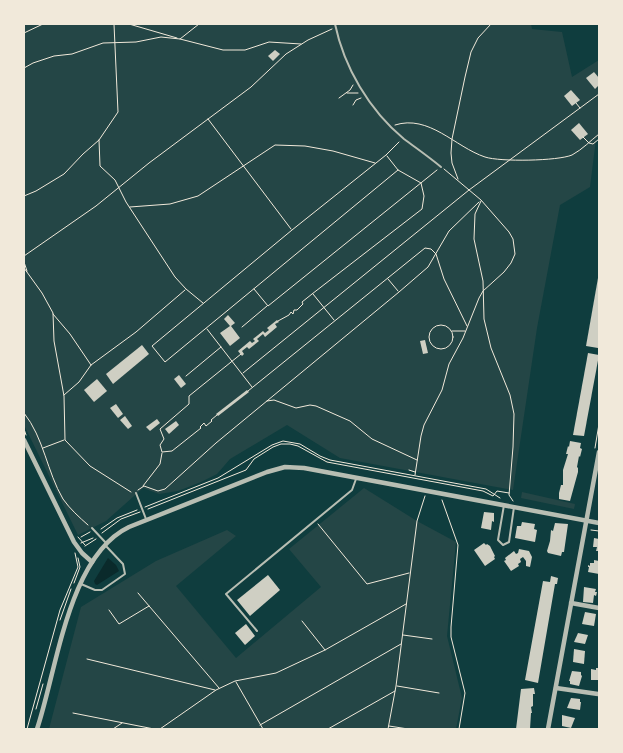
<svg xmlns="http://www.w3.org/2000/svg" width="623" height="753" viewBox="0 0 623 753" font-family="Georgia,serif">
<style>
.green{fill:#244646}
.water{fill:#0a2a2b}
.building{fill:#cfcfc3}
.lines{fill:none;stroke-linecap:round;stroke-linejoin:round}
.path{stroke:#f1e9da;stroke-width:1}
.service{stroke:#b8beb3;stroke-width:2}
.minor{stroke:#b8beb3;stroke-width:4.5}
</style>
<rect width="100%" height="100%" fill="#0f3d3e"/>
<!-- green -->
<g class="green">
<path d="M24,24H531L532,29L562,32L572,77L599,60V137L596,139L590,187L560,205L537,328L513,490L340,458L287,425L230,459L217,474L201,482L178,491L159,494L143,488L106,521L78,535L24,425Z"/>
<path d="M364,488L417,521L456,542L447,636L462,698L456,729H49L81,607L156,561L227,530L236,536L176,586L236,658L321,587L289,549Z"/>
<path d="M522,492L575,504L574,509L521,498Z"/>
</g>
<!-- water -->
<path class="water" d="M108,558L116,565L119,571L97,585L95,584L94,581Z"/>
<!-- building -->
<g class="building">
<path d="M275,50L280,54L273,61L268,56Z"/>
<path d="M594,72L599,78V85L595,89L586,78Z"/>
<path d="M571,90L580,100L572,106L564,96Z"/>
<path d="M579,123L588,134L580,140L571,130Z"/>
<path d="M598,278L599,342L598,348L586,346Z"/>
<path d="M228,315L235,323L231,326L240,338L230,346L220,333L230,326L224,319Z"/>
<path d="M277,320L279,322L275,324L277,327L265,337L263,334L257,339L259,341L249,349L247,347L242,351L244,354L242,356L238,351L250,341L252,343L255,341L253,339L263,331L265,333L269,330L267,328Z"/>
<path d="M425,340L428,353L423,354L420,341Z"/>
<path d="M142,345L149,354L113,384L106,374Z"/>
<path d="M588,353L599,355L584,436L573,435Z"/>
<path d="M179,375L186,384L181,388L174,379Z"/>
<path d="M97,379L107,391L94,402L84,390Z"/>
<path d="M247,390L249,392L218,416L216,414Z"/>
<path d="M116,404L123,414L118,418L110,408Z"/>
<path d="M125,416L132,426L128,429L120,420Z"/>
<path d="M157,419L160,423L150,431L146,427Z"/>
<path d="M176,421L179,425L169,434L165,429Z"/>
<path d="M570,441L581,443L580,448L582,449L580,457L579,456L577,467L578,468V472L570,501L559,499V493L561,485H563V470L568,454H566L568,446L569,447Z"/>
<path d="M484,512L494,513V522L492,521L491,530L481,528Z"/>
<path d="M522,522L535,524L534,529L537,530L535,542L515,538L517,526H521Z"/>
<path d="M555,523L568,524L564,552H562L561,556L548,553L547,551L550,541L551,530L553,531Z"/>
<path d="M594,538L599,539V551H596L597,547H593Z"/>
<path d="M484,543L486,545L487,544L490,546L495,556L494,557L495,559L485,566L474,550Z"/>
<path d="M519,549L529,551L532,557L530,567L526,566V561L523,557L520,559L521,562L518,564L519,566L511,571L504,561L506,560L505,558L514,551L516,554L518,553Z"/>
<path d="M594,560L599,561V574L588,572L589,567H588V565L590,566V563H594Z"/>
<path d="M268,575L280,590L250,616L237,600Z"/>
<path d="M551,576L558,578L557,584H555L538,683L525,680L543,581L550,582Z"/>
<path d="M584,587L596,589L595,592H597L596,596L594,595L593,603L583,602Z"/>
<path d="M585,612L596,614L594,626L582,624Z"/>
<path d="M246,624L255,636L245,645L235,633Z"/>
<path d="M578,633L588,635L585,644L574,642Z"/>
<path d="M574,649L585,651L584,664L573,662Z"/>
<path d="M596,668H599V680H591V669L596,670Z"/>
<path d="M572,671L581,672V675L582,676L579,686L570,684V681H569Z"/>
<path d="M534,688L535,694H533V706L531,707L532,713H531L530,729H516L521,689Z"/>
<path d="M571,698L580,699V702H581L580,710L567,708Z"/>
<path d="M562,715L575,718L571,728L562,726Z"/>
</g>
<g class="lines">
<!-- path -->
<g class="path">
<path d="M129,24L177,38"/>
<path d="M24,33L43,24"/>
<path d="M180,39L223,50H245L269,42L301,44"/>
<path d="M24,68L33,63L54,56L72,54L103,43L136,42L161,37L180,39L199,24"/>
<path d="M347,93H358"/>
<path d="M339,98L350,90L353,85"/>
<path d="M576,103L580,108"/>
<path d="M353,105L356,100L361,98"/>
<path d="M208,119L291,229"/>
<path d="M395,125C429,114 455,147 485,157C500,162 558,161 572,155C583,149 590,141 599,134"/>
<path d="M583,137L589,143L593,144L599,139"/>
<path d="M99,140L100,166L115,180L126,202L175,277L186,289L203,303"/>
<path d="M398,170L165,362L152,346L292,230L386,155L399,142"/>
<path d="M458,179L452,163L451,153L452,139L465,77L471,52L478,38L491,24"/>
<path d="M24,196L36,191L64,174L83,154L99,140L118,112L114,24"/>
<path d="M481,201L475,214L474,239L483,281L484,319L491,348L510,395L514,414L513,447L509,495L513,501"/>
<path d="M130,207L170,204L198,196L275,145L305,146L333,151L375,163"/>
<path d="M24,256L96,206L149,163L251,87L286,54L308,40L332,29"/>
<path d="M24,262L27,271"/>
<path d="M24,268L42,293L53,313L54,341L64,396L65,440L90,466L131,492"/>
<path d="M388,279L398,291"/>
<path d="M254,289L268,306L437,170"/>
<path d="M313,294L334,320"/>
<path d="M53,314L70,334L91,365"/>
<path d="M278,321L289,315L291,312L293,314L294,310H297L303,304L302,302L312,294L422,209L424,196L421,183L398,170L387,156"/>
<circle cx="441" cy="337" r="12"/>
<path d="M242,327L267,306"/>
<path d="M207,329L252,387"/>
<path d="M452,331H465"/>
<path d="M243,373L469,190L599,94"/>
<path d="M186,376L221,347"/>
<path d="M248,391L425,248L431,249L436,254L444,279L467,326"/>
<path d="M64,395L79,382L91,365L136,332L185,290"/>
<path d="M267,401L274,400L296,408L310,405L316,406L350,421L372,439L417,460"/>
<path d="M24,413C44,438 47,472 63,499C70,509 79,517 88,525"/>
<path d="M217,415L211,420L212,421L206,426L204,423L200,427L201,428L172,451L162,452L160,445L164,439L160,429L189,404V396L241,354"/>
<path d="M24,429L26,435"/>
<path d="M43,448L64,440"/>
<path d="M595,448L599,424"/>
<path d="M409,470L415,472"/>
<path d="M415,475L421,436L424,425L442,390L449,364L463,338L479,298L483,291L504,272L511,263L515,254L513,239L509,232L481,200L444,169"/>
<path d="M143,486L160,464L162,453"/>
<path d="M138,490L144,486L158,491L165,489L216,443L399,292L428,267L449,231L479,202"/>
<path d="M442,500L458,545L451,627V637L465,693L459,729"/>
<path d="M145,507L218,478L272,445L283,441L300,444L320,456L330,460L486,489L500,498"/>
<path d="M148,509L246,470L254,459L273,447L281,444H290L298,446L327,462L483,491L493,496L497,491L509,493"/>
<path d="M318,524L367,584L409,573"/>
<path d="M101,529L117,518L137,510"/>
<path d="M591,530L599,531"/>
<path d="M102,533L121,519L140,512"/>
<path d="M78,537L85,545"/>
<path d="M81,537L90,532"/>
<path d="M81,543L93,538"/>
<path d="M85,546L96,539"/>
<path d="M74,583L80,567L78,558"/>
<path d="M138,593L219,688"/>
<path d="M109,610L119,624L149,606"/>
<path d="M60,620L71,589"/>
<path d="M302,621L325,650"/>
<path d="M403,635L432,639"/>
<path d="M87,659L215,690"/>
<path d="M236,682L263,729"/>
<path d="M397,686L439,693"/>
<path d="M36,709L43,684"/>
<path d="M73,713L154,729"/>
<path d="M260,725L401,644"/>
<path d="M389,726L408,729"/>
<path d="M27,729L60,610L78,567L75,553"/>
<path d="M113,729L122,723"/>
<path d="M160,729L216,690L235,681L276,673L325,650L406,604"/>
<path d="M328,729L395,691"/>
<path d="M388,729L396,686L417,521L425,496"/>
</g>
<!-- service -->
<g class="service">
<path d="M335,24C344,67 369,110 404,139C416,148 429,157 441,167"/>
<path d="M136,493L146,519"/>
<path d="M504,505L498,540L503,545L509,542L514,507"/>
<path d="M92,528L106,543"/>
<path d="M81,584L95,590H102L125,574L123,564L105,545"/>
<path d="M257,631L226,594L352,490L356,479"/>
</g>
<!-- minor -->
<g class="minor">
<path d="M24,440L74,542L82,553L92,562"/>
<path d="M571,603L599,608"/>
<path d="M556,688L598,694"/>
<path d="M37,729C57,670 68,556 129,527L267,472L285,467L304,468L599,523"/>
<path d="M548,729L599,452"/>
</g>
</g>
<!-- border -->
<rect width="623" height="753" fill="none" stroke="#f1e9da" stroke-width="50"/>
</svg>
